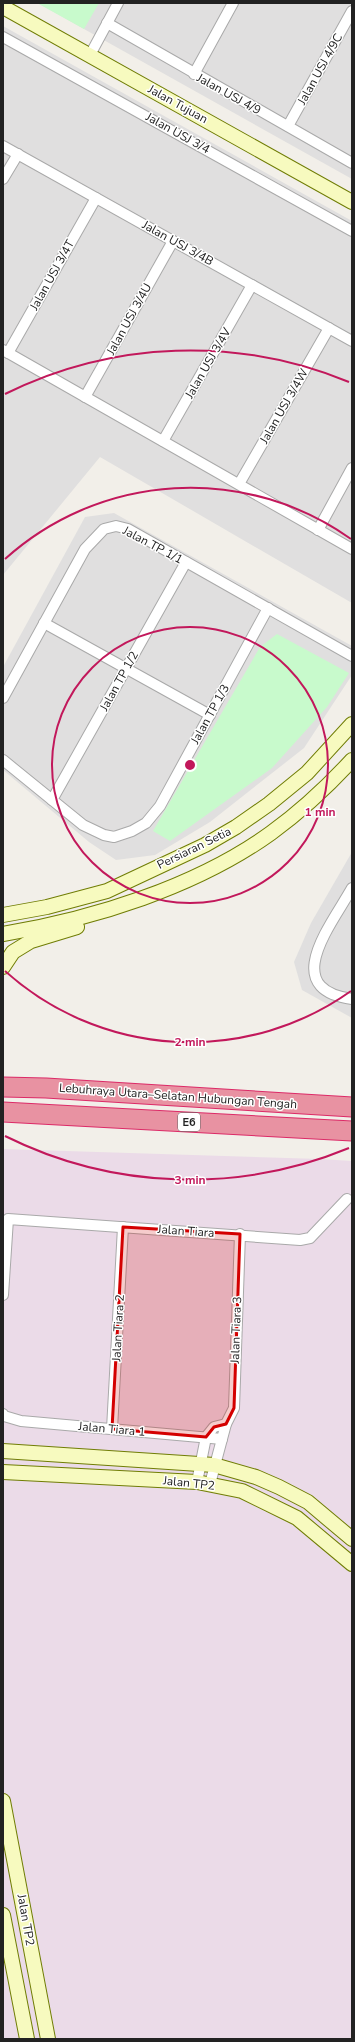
<svg xmlns="http://www.w3.org/2000/svg" width="355" height="2042" viewBox="0 0 355 2042" font-family="'Nunito Sans',sans-serif">
<style>
.residential{fill:#e0dfdf}
.industrial{fill:#ebdbe8}
.park{fill:#c8facc}
.lines{fill:none;stroke-linecap:round;stroke-linejoin:round}
.street-casing{stroke:#a9a9a9;stroke-width:12}
.secondary-casing{stroke:#707d05;stroke-width:16}
.highway-casing{stroke:#dc2a67;stroke-width:21}
.street{stroke:#fff;stroke-width:10}
.secondary{stroke:#f7fabf;stroke-width:14}
.highway{stroke:#e892a2;stroke-width:19}
.marked{fill:#d40000;fill-opacity:0.2;stroke:#d40000;stroke-width:3;stroke-linejoin:round}
.ring{fill:none;stroke:#c2185b;stroke-width:2}
.labels{text-anchor:middle;dominant-baseline:central;stroke-width:3;stroke-linejoin:round;paint-order:stroke}
.shield{fill:#fff;stroke:#646464;stroke-width:1}
.shield-label{font-size:11px;font-weight:bold;fill:#222}
.street-label{font-size:12px;fill:#222;stroke:#fff}
.centre{fill:#c2185b;stroke:#fff;stroke-width:2}
.ring-label{font-size:12px;text-anchor:middle;font-weight:bold;fill:#c2185b;stroke:#fff;stroke-width:3;stroke-linejoin:round;paint-order:stroke}
</style>
<rect width="100%" height="100%" fill="#f2efe9"/>
<!-- residential -->
<g class="residential">
<path d="M38,3H352V179L84,29Z"/>
<path d="M3,26L352,221V603L100,457L3,575Z"/>
<path d="M114,513L352,646V675L304,748L210,822L155,855L116,860L89,842L3,770V667L85,517Z"/>
<path d="M352,852V1018L302,990L294,962L311,923Z"/>
</g>
<!-- industrial -->
<path class="industrial" d="M3,1149L320,1159L352,1161V2039H3Z"/>
<!-- park -->
<g class="park">
<path d="M37,3H99L84,29Z"/>
<path d="M277,634L349,673L327,707L272,768L170,841L153,831L260,647Z"/>
</g>
<g class="lines">
<!-- street casing -->
<g class="street-casing">
<g id="street">
<path d="M107,23L352,163"/>
<path d="M3,37L352,231"/>
<path d="M90,55L118,3"/>
<path d="M194,74L233,3"/>
<path d="M288,126L352,11"/>
<path d="M3,146L352,341"/>
<path d="M3,179L18,154"/>
<path d="M3,350L352,549"/>
<path d="M8,353L96,198"/>
<path d="M85,397L173,241"/>
<path d="M163,441L252,285"/>
<path d="M239,484L329,328"/>
<path d="M318,530L352,468"/>
<path d="M44,623L210,715"/>
<path d="M3,698L85,549L104,529L116,526L128,529L352,656"/>
<path d="M3,760L83,825L104,835L114,837L132,831L146,823L160,806L268,608"/>
<path d="M52,800L186,562"/>
<path d="M352,888C332,924 278,989 352,999"/>
<path d="M3,1295L8,1219L300,1240L310,1238L347,1199"/>
<path d="M3,1414L4,1416L21,1421L222,1439"/>
<path d="M112,1429L123,1227"/>
<path d="M197,1482L206,1437L214,1427L226,1424"/>
<path d="M210,1484L226,1424L234,1408L240,1234"/>
</g>
</g>
<!-- secondary casing -->
<g class="secondary-casing">
<g id="secondary">
<path d="M3,7L352,202"/>
<path d="M3,915L47,907L107,891L205,845L236,827L269,804L307,773L352,724"/>
<path d="M3,934C93,919 196,887 271,833C300,812 328,786 352,760"/>
<path d="M3,967L13,952L31,941L77,927"/>
<path d="M3,1451L214,1465L256,1477L279,1487L308,1502L352,1539"/>
<path d="M3,1472L197,1482L242,1491L297,1518L352,1564"/>
<path d="M3,1801L48,2039"/>
<path d="M3,1915L27,2039"/>
</g>
</g>
<!-- highway casing -->
<g class="highway-casing">
<g id="highway">
<path d="M3,1087L46,1088L352,1107"/>
<path d="M3,1112L352,1131"/>
</g>
</g>
<!-- street -->
<use href="#street" class="street"/>
<!-- secondary -->
<use href="#secondary" class="secondary"/>
<!-- highway -->
<use href="#highway" class="highway"/>
</g>
<!-- marked area -->
<path class="marked" d="M123,1227L240,1234L234,1408L226,1424L214,1427L206,1437L112,1429Z"/>
<!-- distance rings -->
<g class="ring">
<circle cx="190" cy="765" r="138"/>
<path d="M351 991A277 277 0 0 1 5 971M5 559A277 277 0 0 1 351 539"/>
<path d="M349 1148A415 415 0 0 1 5 1136M5 394A415 415 0 0 1 349 382"/>
</g>
<g class="labels">
<!-- shield labels -->
<rect class="shield" x="178" y="1113" width="22" height="18" rx="3"/>
<g class="shield-label">
<text x="189" y="1122">E6</text>
</g>
<!-- street labels -->
<g class="street-label">
<text transform="translate(320 69) rotate(-61)">Jalan USJ 4/9C</text>
<text transform="translate(229 94) rotate(29)">Jalan USJ 4/9</text>
<text transform="translate(178 104) rotate(29)">Jalan Tujuan</text>
<text transform="translate(178 133) rotate(29)">Jalan USJ 3/4</text>
<text transform="translate(178 243) rotate(29)">Jalan USJ 3/4B</text>
<text transform="translate(52 275) rotate(-61)">Jalan USJ 3/4T</text>
<text transform="translate(129 319) rotate(-61)">Jalan USJ 3/4U</text>
<text transform="translate(208 363) rotate(-60)">Jalan USJ 3/4V</text>
<text transform="translate(284 406) rotate(-60)">Jalan USJ 3/4W</text>
<text transform="translate(153 545) rotate(28)">Jalan TP 1/1</text>
<text transform="translate(119 681) rotate(-61)">Jalan TP 1/2</text>
<text transform="translate(210 714) rotate(-61)">Jalan TP 1/3</text>
<text transform="translate(194 848) rotate(-26)">Persiaran Setia</text>
<text transform="translate(178 1096) rotate(4)">Lebuhraya Utara–Selatan Hubungan Tengah</text>
<text transform="translate(186 1231) rotate(4)">Jalan Tiara</text>
<text transform="translate(118 1328) rotate(-87)">Jalan Tiara 2</text>
<text transform="translate(236 1330) rotate(-88)">Jalan Tiara 3</text>
<text transform="translate(112 1429) rotate(5)">Jalan Tiara 1</text>
<text transform="translate(189 1483) rotate(6)">Jalan TP2</text>
<text transform="translate(26 1920) rotate(80)">Jalan TP2</text>
</g>
</g>
<circle cx="190" cy="765" r="6" class="centre"/>
<g class="ring-label">
<text x="320" y="816">1 min</text>
<text x="190" y="1046">2 min</text>
<text x="190" y="1184">3 min</text>
</g>
<!-- border -->
<rect width="355" height="2042" fill="none" stroke="#222222" stroke-width="8"/>
</svg>
